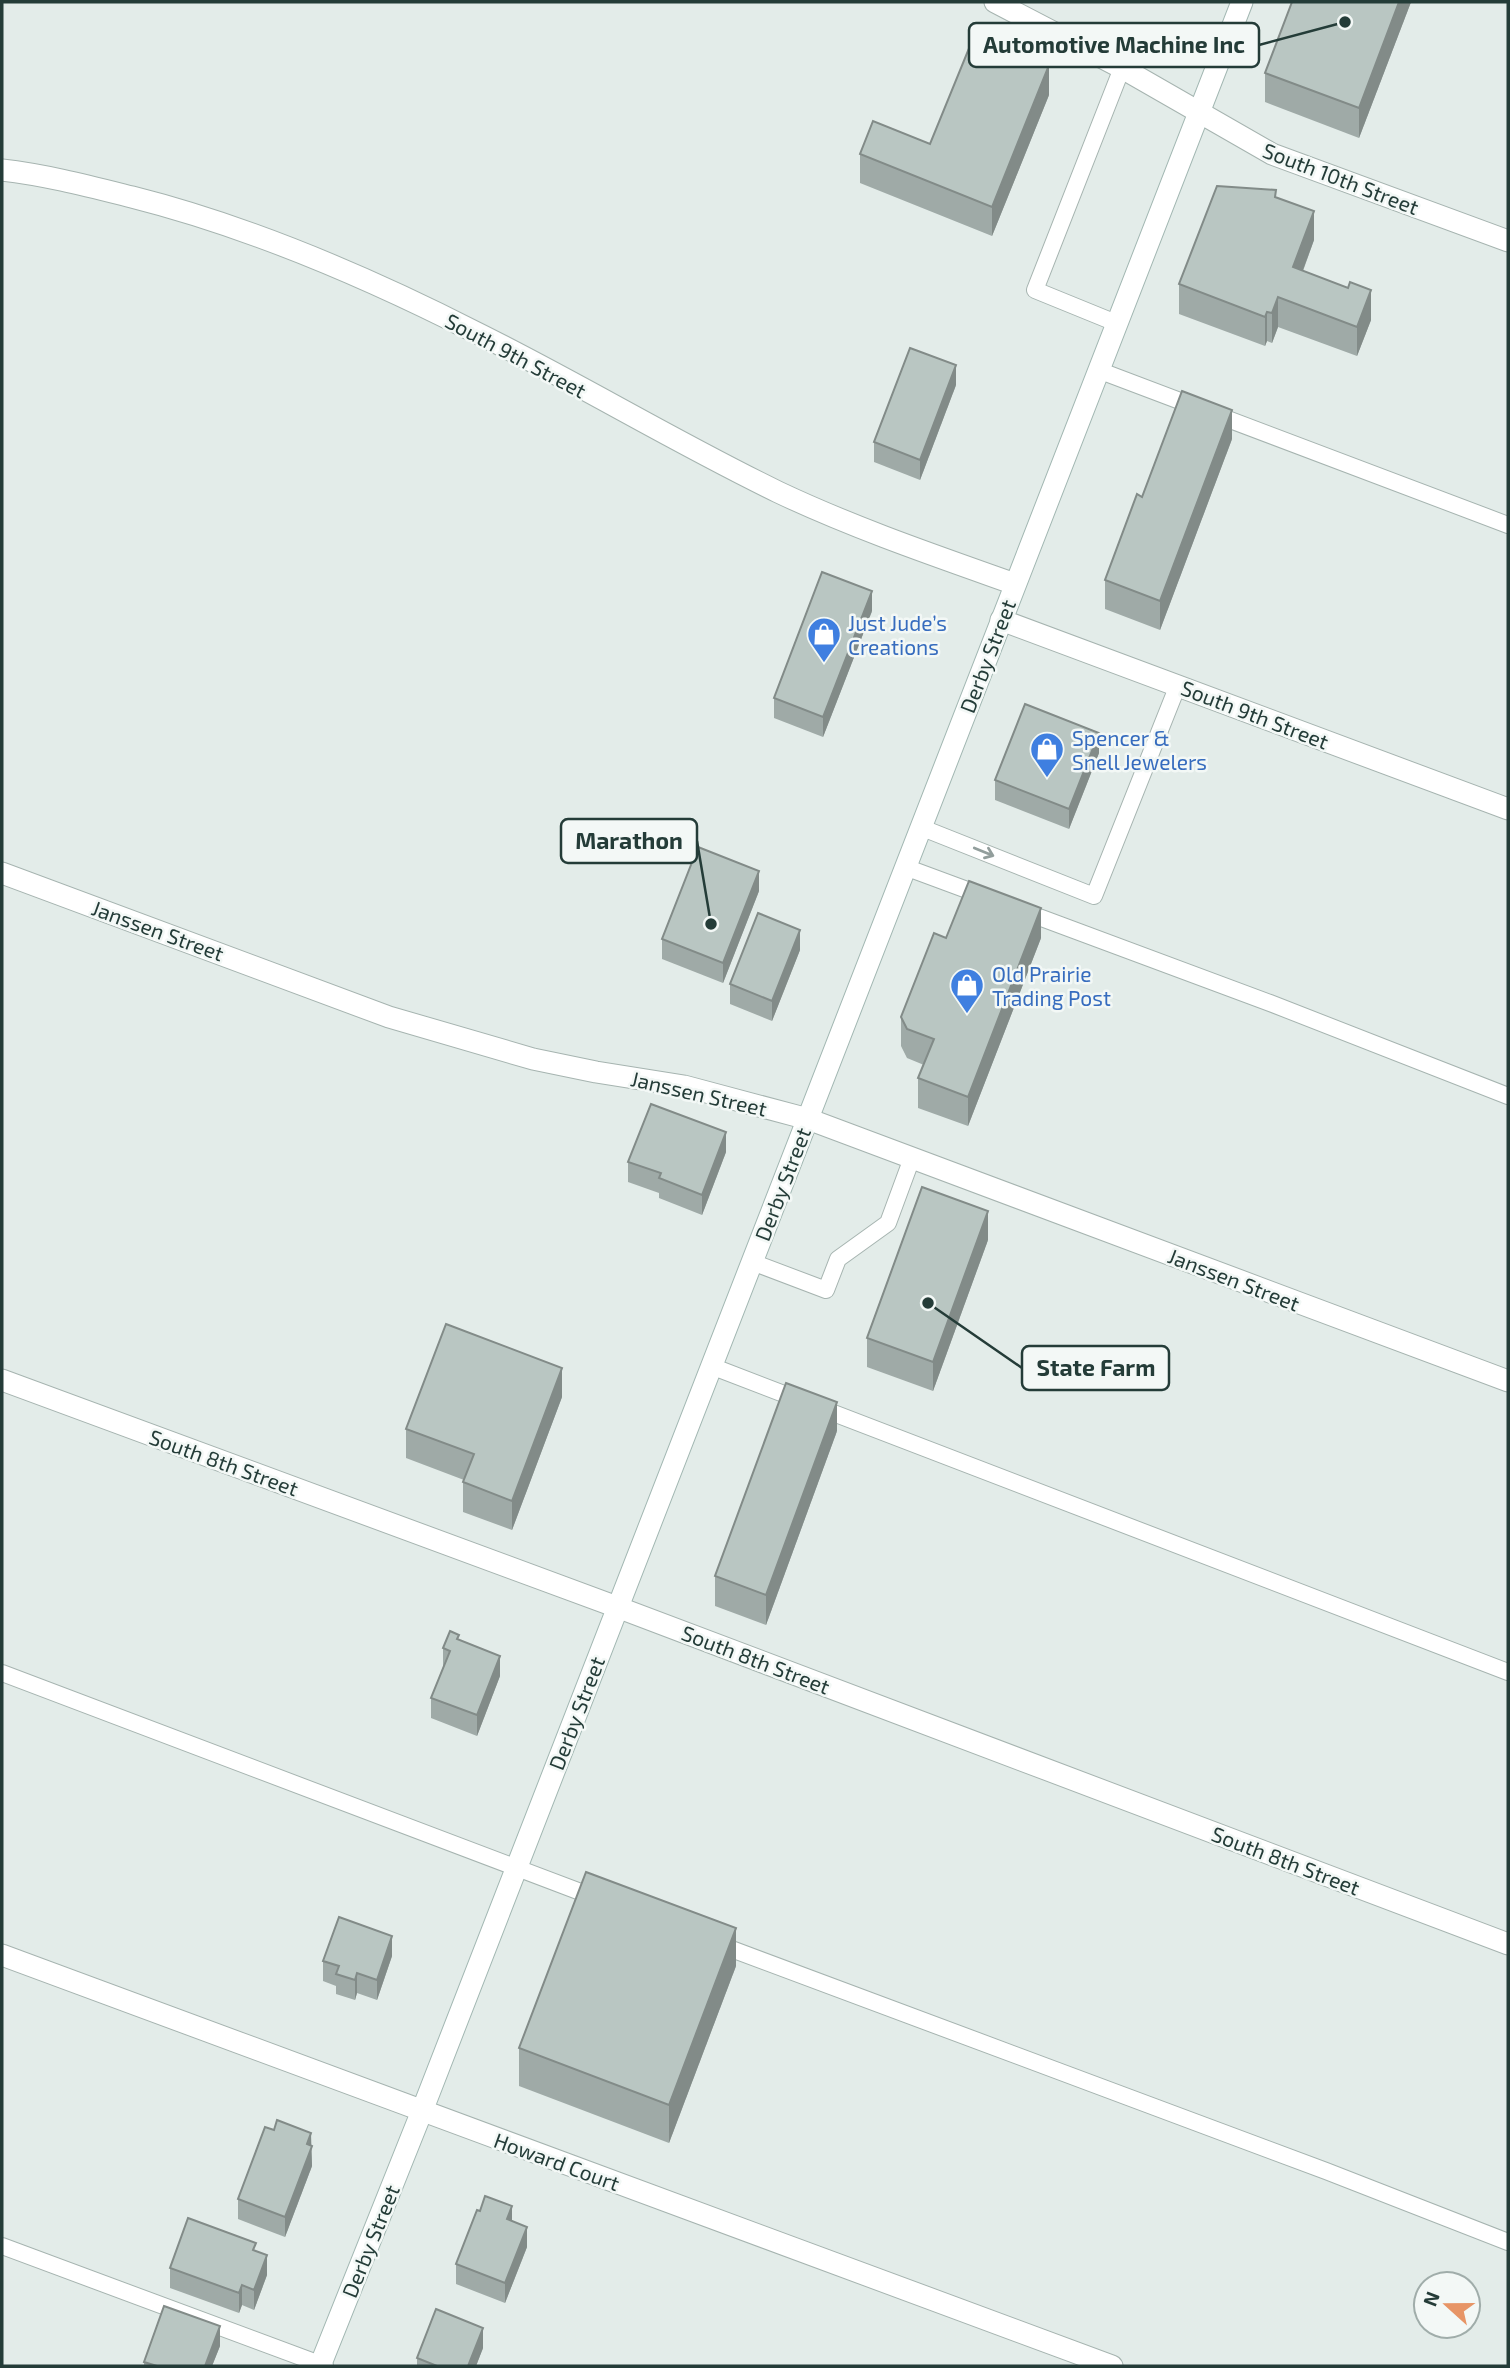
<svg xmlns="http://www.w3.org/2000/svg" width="1510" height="2368" viewBox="0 0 1510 2368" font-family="'Exo 2',sans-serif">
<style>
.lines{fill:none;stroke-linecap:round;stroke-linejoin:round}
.service-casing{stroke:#a6b4b0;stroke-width:18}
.minor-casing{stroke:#a6b4b0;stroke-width:23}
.secondary-casing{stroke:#a2b7b2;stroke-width:23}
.service{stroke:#fff;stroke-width:16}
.minor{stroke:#fff;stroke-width:21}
.secondary{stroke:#fff;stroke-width:21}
.wall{fill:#9faaa7}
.shaded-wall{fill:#828b88}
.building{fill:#b9c6c2;stroke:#828b88;stroke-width:2}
.oneway{stroke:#929e9c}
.labels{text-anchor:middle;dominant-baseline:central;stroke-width:5;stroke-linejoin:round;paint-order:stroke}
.street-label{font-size:21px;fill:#243c38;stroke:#f3f8f6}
.shop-label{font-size:21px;fill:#366cbe;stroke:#f3f8f6;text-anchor:start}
.leader{fill:none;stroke:#243c38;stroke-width:2.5}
.callout-dot{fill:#243c38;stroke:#f3f8f6;stroke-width:2.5}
.callout{fill:#f3f8f6;stroke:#243c38;stroke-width:2.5}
.callout-label{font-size:23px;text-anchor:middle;font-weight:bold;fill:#243c38}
</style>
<rect width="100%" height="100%" fill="#e3ece9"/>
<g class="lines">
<!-- service casing -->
<g class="service-casing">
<g id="service">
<path d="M1116,323L1035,290L1122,68"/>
<path d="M1098,370L1508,525"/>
<path d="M920,827L1094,896L1178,685"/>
<path d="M905,867L986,897"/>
<path d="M1020,910L1270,1003L1508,1096"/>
<path d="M752,1262L826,1290L838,1259L888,1223L912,1158"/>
<path d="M711,1366L1508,1672"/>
<path d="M2,1673L599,1899"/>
<path d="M718,1944L1326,2171L1508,2242"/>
<path d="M2,2246L325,2366"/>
</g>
</g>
<!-- minor casing -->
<g class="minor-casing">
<g id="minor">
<path d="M995,2L1122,68L1272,154L1508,241"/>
<path d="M2,170C46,175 88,186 132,197C251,227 365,276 475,332C578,383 675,442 778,492C854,528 936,556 1015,584"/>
<path d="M1001,620L1508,809"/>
<path d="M2,873L389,1017L533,1059L596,1072L684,1086L808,1119L1508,1381"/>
<path d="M2,1380L617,1607L1508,1944"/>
<path d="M2,1955L1112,2366"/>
</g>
</g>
<!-- secondary casing -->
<g class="secondary-casing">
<path id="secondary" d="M320,2366L422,2111L1242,2"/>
</g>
<!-- service -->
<use href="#service" class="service"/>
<!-- minor -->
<use href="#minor" class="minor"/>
<!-- secondary -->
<use href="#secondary" class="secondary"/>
</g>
<!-- wall -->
<g class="wall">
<path d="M1292,2H1411L1359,138L1265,102V73Z"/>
<path d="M1049,95L992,236L860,183V154L930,144Z"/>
<path d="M1276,197L1314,240L1303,271L1371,320L1357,356L1278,327L1272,343L1267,341L1265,346L1179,314V284Z"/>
<path d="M956,385L920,480L874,462V442Z"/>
<path d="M1232,439L1160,630L1105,609V580L1142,497Z"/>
<path d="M872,611L823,737L774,718V698Z"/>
<path d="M1099,753L1069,829L995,800V780Z"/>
<path d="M759,891L723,983L662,959V939Z"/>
<path d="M1041,938L968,1126L918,1108V1078L924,1065L907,1058L901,1046V1017Z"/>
<path d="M800,950L772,1021L730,1004V984Z"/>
<path d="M726,1152L702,1215L659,1198V1193L628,1182V1162Z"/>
<path d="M988,1240L933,1391L867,1367V1338Z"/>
<path d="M562,1397L512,1530L463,1512V1482L464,1480L406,1458V1429Z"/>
<path d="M837,1431L766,1625L715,1606V1576Z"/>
<path d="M459,1640L500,1676L477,1736L431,1718V1698L443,1667V1648Z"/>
<path d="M392,1956L377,2000L357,1993L355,2000L336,1994V1986L323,1981V1961Z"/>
<path d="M736,1966L669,2143L519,2086V2048Z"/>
<path d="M311,2146L312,2166L285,2237L238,2219V2199Z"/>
<path d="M512,2221L527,2247L505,2303L456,2284V2264Z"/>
<path d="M256,2251L267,2275L254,2310L242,2305L239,2313L170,2288V2268Z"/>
<path d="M220,2346L212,2366H144V2362Z"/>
<path d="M483,2348L476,2366H417V2358Z"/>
</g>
<!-- shaded-wall -->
<g class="shaded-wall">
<path d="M1399,2H1411L1359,138V108Z"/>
<path d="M1049,65V95L992,236V207Z"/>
<path d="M1314,211V240L1293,297V267Z"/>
<path d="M1371,290V320L1357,356V327Z"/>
<path d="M1278,297V327L1272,343V313Z"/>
<path d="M1267,312V341L1265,346V317Z"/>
<path d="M956,365V385L920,480V460Z"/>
<path d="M1232,410V439L1160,630V601Z"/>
<path d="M872,591V611L823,737V717Z"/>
<path d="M1099,733V753L1069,829V809Z"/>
<path d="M759,871V891L723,983V963Z"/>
<path d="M1041,908V938L968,1126V1097Z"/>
<path d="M800,930V950L772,1021V1001Z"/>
<path d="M726,1132V1152L702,1215V1195Z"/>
<path d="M988,1211V1240L933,1391V1362Z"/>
<path d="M562,1368V1397L512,1530V1501Z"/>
<path d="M837,1402V1431L766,1625V1595Z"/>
<path d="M500,1656V1676L477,1736V1715Z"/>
<path d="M736,1928V1966L669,2143V2105Z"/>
<path d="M392,1936V1956L377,2000V1980Z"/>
<path d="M357,1973V1993L355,2000V1980Z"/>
<path d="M311,2133L312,2166L285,2237V2217Z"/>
<path d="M512,2206V2227L507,2219Z"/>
<path d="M527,2227V2247L505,2303V2283Z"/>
<path d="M267,2255V2275L254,2310V2290Z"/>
<path d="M242,2285V2305L239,2313V2293Z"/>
<path d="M220,2326V2346L212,2366H205Z"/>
<path d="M483,2328V2348L476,2366H468Z"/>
</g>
<!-- building -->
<g class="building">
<path d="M1292,2H1399L1359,108L1265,73Z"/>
<path d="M974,36L1049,65L992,207L860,154L873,121L930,144Z"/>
<path d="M1217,186L1276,190L1275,197L1314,211L1293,267L1348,288L1350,282L1371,290L1357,327L1278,297L1272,313L1267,312L1265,317L1179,284Z"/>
<path d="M910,348L956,365L920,460L874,442Z"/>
<path d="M1182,391L1232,410L1160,601L1105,580L1137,494L1142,497Z"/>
<path d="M822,572L872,591L823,717L774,698Z"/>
<path d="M1025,704L1099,733L1069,809L995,780Z"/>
<path d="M698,847L759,871L723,963L662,939Z"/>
<path d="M969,881L1041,908L968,1097L918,1078L934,1039L907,1029L901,1017L934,933L946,938Z"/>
<path d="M758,913L800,930L772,1001L730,984Z"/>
<path d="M651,1104L726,1132L702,1195L659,1178L661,1173L628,1162Z"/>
<path d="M922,1187L988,1211L933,1362L867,1338Z"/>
<path d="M446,1324L562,1368L512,1501L463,1482L474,1454L406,1429Z"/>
<path d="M786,1383L837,1402L766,1595L715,1576Z"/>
<path d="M450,1631L459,1635L457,1639L500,1656L477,1715L431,1698L450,1651L443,1648Z"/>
<path d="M586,1872L736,1928L669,2105L519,2048Z"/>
<path d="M339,1917L392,1936L377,1980L357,1973L355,1980L336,1974L339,1966L323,1961Z"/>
<path d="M277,2120L311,2133L307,2144L312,2146L285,2217L238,2199L265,2127L274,2130Z"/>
<path d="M485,2196L512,2206L507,2219L527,2227L505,2283L456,2264L477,2210L480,2211Z"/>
<path d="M188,2218L256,2243L253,2250L267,2255L254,2290L242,2285L239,2293L170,2268Z"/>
<path d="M164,2306L220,2326L205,2366H157L144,2362Z"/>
<path d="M436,2309L483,2328L468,2366H437L417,2358Z"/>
</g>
<!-- one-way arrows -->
<defs><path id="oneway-shaft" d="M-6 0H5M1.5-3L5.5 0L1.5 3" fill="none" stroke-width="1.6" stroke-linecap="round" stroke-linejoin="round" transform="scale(1.75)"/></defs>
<use class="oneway" href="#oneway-shaft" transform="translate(984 852) rotate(22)"/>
<!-- icons -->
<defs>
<g id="shop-pin" transform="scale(1.75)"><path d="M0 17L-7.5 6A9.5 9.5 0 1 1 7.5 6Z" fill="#3f7fe0" stroke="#f3f8f6"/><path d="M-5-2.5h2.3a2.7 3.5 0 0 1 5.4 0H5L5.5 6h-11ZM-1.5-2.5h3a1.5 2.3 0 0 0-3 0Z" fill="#fff"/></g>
</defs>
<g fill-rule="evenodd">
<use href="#shop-pin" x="824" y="634"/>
<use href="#shop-pin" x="1047" y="749"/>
<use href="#shop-pin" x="967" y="985"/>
</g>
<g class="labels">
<!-- street labels -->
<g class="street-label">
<text transform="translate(1341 178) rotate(21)">South 10th Street</text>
<text transform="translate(516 355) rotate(28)">South 9th Street</text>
<text transform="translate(987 656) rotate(-69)">Derby Street</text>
<text transform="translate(1255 714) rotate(21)">South 9th Street</text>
<text transform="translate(158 930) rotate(20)">Janssen Street</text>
<text transform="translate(699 1093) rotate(13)">Janssen Street</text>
<text transform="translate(782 1184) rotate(-69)">Derby Street</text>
<text transform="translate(1234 1279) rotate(21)">Janssen Street</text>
<text transform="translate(224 1462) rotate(20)">South 8th Street</text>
<text transform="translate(756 1659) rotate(21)">South 8th Street</text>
<text transform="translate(576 1713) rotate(-69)">Derby Street</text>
<text transform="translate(1286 1860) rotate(21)">South 8th Street</text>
<text transform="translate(557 2161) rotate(20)">Howard Court</text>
<text transform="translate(370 2241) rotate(-68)">Derby Street</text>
</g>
<!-- shop labels -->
<g class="shop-label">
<text x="848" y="622">Just Jude’s<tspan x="848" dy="24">Creations</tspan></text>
<text x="1072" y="737">Spencer &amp;<tspan x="1072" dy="24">Snell Jewelers</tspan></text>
<text x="992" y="973">Old Prairie<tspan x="992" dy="24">Trading Post</tspan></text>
</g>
</g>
<!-- callouts -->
<path class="leader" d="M1345 22L1259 45M711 924L697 841M928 1303L1022 1368"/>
<g class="callout-dot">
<circle cx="1345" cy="22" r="7"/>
<circle cx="711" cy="924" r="7"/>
<circle cx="928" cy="1303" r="7"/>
</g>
<g class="callout">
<rect x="969" y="23" width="290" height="44" rx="7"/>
<rect x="561" y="819" width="136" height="44" rx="7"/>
<rect x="1022" y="1346" width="147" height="44" rx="7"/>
</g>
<g class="callout-label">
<text x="1114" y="53">Automotive Machine Inc</text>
<text x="629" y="849">Marathon</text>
<text x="1096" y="1376">State Farm</text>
</g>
<!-- border -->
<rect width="1510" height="2368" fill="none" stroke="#243c38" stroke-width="7"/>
<!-- north arrow -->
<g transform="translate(1447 2305) rotate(291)"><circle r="33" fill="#f3f8f6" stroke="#a0adaa" stroke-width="2"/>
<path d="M0-5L12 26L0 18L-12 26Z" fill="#e79566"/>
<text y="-10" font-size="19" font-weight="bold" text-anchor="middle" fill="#243c38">N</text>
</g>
</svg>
